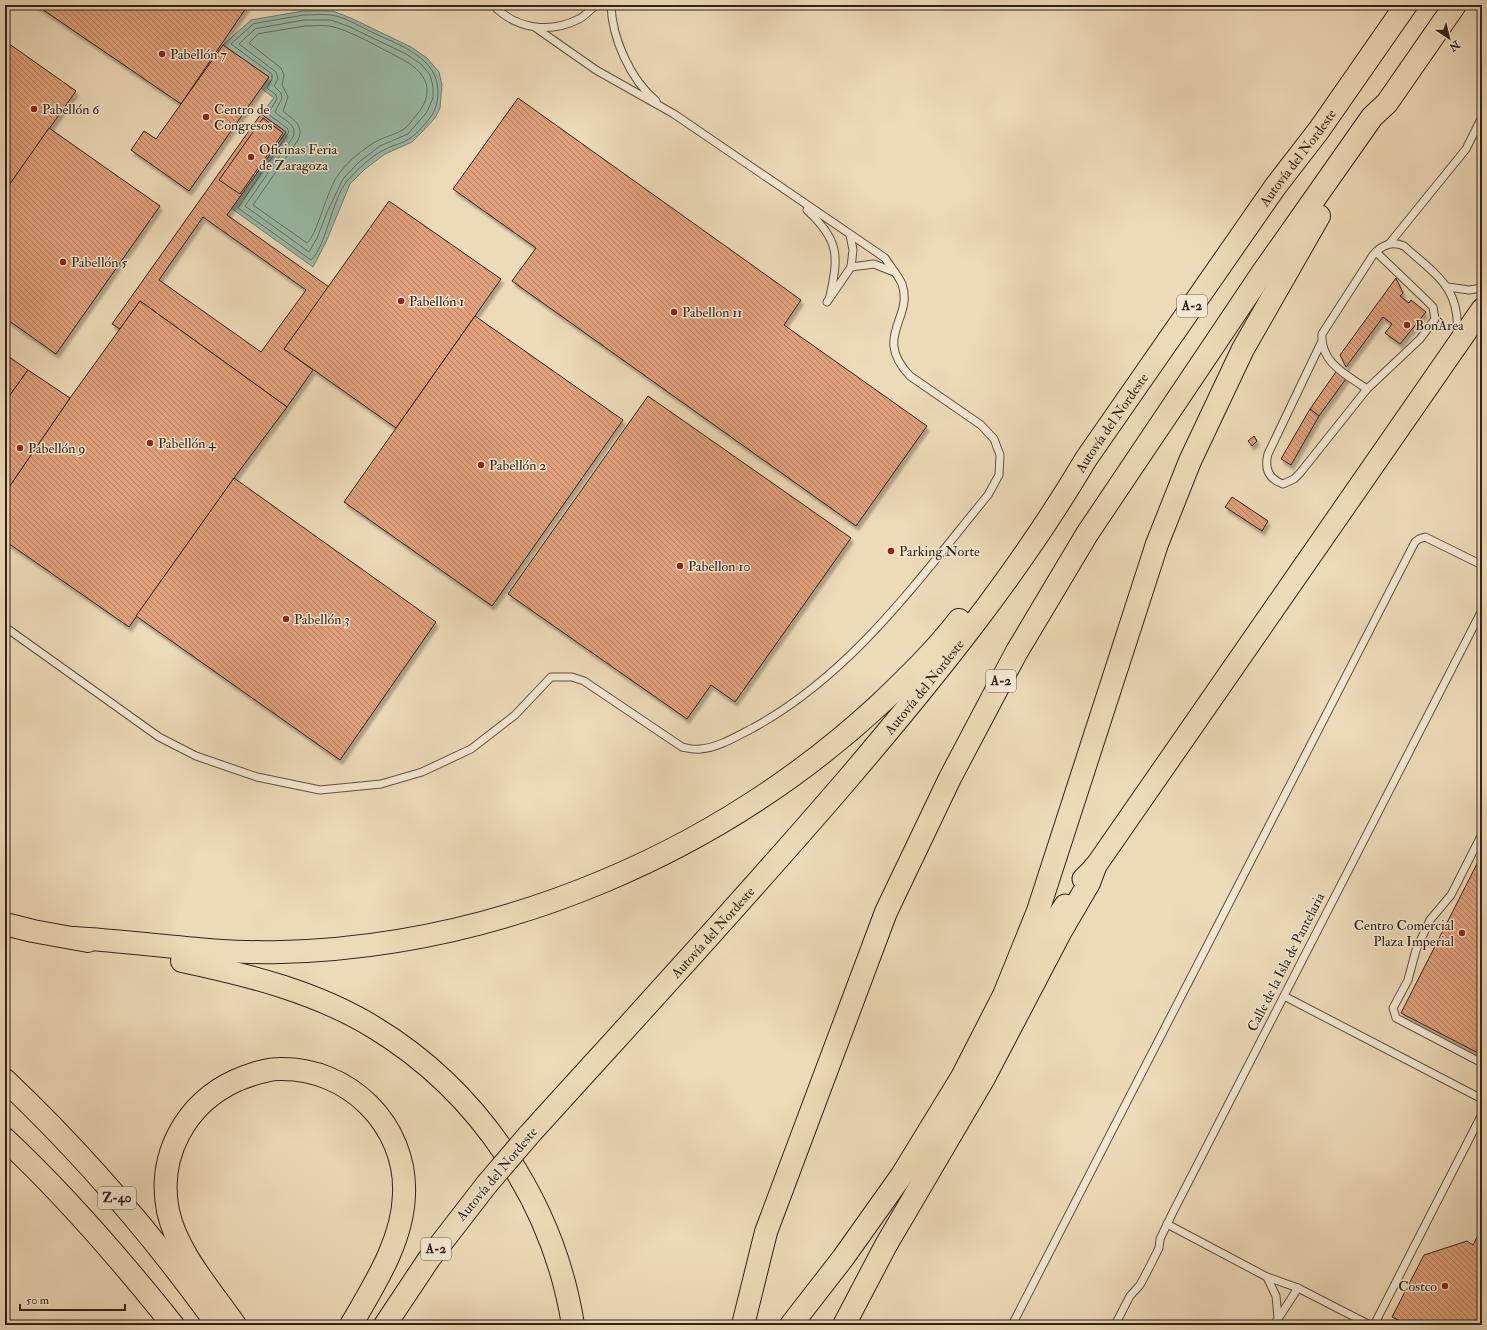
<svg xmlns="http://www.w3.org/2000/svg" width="1487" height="1330" viewBox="0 0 1487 1330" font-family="'IM FELL Double Pica',serif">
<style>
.water{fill:#9abbaa;stroke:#707e6f}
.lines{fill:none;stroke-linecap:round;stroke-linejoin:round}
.shore{stroke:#656f60;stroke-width:1}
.building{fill:url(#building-back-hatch);stroke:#302317;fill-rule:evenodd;filter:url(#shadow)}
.service-casing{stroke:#5f513f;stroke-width:9}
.primary-casing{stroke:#302317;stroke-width:23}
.motorway-casing{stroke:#302317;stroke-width:24}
.service{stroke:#f3e7d1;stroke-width:7}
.primary{stroke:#eddab8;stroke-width:21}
.motorway{stroke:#eddab8;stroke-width:22}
.motorway-bridge-casing{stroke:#302317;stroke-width:24;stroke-linecap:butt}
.motorway-bridge{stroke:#eddab8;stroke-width:22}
.poi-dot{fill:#8f2418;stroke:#f3e7d1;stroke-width:1.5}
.labels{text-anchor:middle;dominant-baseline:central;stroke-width:3;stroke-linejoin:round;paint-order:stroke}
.shield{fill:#f3e7d1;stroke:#6a5e4f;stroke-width:1}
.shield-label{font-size:13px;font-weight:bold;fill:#302317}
.poi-label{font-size:14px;fill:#302317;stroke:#f3e7d1;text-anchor:start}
.street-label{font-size:14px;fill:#302317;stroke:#f3e7d1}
</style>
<defs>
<pattern id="building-back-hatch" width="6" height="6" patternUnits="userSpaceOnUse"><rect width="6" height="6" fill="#e0a07b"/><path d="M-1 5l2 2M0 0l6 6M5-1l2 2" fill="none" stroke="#b68264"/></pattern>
<filter id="shadow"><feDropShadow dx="2.5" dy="4.5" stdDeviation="1" flood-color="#0004"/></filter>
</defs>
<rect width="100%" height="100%" fill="#eddab8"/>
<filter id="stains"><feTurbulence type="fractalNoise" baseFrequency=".005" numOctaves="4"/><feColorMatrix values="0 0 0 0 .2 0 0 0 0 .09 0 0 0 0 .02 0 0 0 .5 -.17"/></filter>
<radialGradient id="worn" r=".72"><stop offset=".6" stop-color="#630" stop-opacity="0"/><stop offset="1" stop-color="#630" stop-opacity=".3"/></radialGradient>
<!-- water -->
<path class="water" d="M303,11H333L353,19L411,47L427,58L439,72L442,85L440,108L435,118L424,130L412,142L385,154L365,169L350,184L326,242L313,267L231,208L286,132L261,114L274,98L261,88L269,77L223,45L251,20Z"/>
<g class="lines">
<!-- shore -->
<g class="shore">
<path d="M304,15C313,15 322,14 331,15C346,17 362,28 376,34C401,46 438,58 438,92C438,100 436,108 432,115C427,122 417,134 409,139C402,144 392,145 384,150C371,156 357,170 347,181C332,199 326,247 311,260L238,208L289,132L287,128L268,114L277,99L276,95L267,88L272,79V74L231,44L253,24Z"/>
<path d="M304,20H331L350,27L406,54L421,64L430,75L433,86V98L427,112L408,134L380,146L359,162L343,179L328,210L317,238L309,252L245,206L293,137C298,124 283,120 275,112L282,98L281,93L274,86L278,79L276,72L239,44L255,29Z"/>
<path d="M305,26C313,26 321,25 329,26C348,29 380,48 398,57C427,71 438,92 414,118C411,122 408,126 404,129C397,134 387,136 379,140C365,147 347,162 338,175C327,190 317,235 307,243L253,205L298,140C305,125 293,120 283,111L288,97L282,85L284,75L281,68L249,43L258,34Z"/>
</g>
</g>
<!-- building -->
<g class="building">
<path d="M36,5H248L181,104Z"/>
<path d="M5,41L76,91L5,191Z"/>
<path d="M223,45L269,77L189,191L131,150L144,131L156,139Z"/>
<path d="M518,98L801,300L784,325L927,426L856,526L512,281L536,248L453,189Z"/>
<path d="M261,114L286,132L227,215L329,287L284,349L313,370L287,407L140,301L120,329L112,324ZM203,217L306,290L261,352L159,280Z"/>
<path d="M263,118L283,133L240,194L219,180Z"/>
<path d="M49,128L160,206L56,354L5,318V191Z"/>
<path d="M389,201L501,279L396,428L284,349Z"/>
<path d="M1396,278L1403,293L1400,296L1409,303L1411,300L1426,312L1400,344L1385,333L1392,324L1383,317L1346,367L1340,355Z"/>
<path d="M140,301L287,407L234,478L129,627L5,541V493L70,398Z"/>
<path d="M475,316L623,420L492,606L344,502Z"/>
<path d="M5,354L28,370L5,402Z"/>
<path d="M1338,369L1348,376L1319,416L1310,409Z"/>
<path d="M28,370L70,398L5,493V402Z"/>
<path d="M648,396L851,538L735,702L711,685L687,719L508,594Z"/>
<path d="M1310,409L1319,416L1291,465L1281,459Z"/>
<path d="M1254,436L1257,441L1252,446L1248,441Z"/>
<path d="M234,478L436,622L340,760L136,616Z"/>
<path d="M1232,497L1268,521L1262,531L1225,507Z"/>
<path d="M1482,854V1055L1401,1013Z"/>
<path d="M1477,1237L1482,1240V1325H1408L1392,1317L1424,1255L1467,1241L1473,1245Z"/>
</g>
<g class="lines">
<!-- service casing -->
<g class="service-casing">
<g id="service">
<path d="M493,5C516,29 549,34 579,19C585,16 591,9 596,5"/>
<path d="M611,5C612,38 630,79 656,101"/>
<path d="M807,210C839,240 839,255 830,296"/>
<path d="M1389,244L1466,149L1482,117"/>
<path d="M851,267L874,264L894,272"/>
<path d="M1448,287L1469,290L1482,288"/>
<path d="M827,302L851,267L853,250L850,235"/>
<path d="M1321,343L1268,454C1264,469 1269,479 1283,484L1294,479L1300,473L1367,389L1420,339L1435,319L1433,307L1425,299L1376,252"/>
<path d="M1367,389C1347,375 1320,363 1322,334L1373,255C1382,245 1391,241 1404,246C1436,275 1461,288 1457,335"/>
<path d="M5,627L159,737L196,756L257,777L320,790L381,784L422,772L471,749L515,715L551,677H572L584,681L682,747C687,748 694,750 700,749C718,748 737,736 753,728C852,674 918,580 988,495L999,475L1000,455L994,439L981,425L910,376C872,336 914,319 902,284C898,275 890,266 885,258L674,114L596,70L536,28"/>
<path d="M1482,834L1451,895L1430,920L1416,950L1408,980L1393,1008L1396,1018L1482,1063"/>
<path d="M1284,996L1482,1099"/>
<path d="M1167,1224L1267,1277L1298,1288L1370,1325"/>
<path d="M1267,1277L1276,1296L1278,1318"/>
<path d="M1012,1325L1415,542L1419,539L1425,537L1482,565"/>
<path d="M1115,1325L1130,1296L1140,1285L1150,1266L1159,1248L1160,1239L1173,1212L1482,610"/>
<path d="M1274,1325L1298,1288"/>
<path d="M1374,1325L1482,1114"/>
</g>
</g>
<!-- primary casing -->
<g class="primary-casing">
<g id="primary">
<path d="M1083,879L1095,867L1482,309"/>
<path d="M1014,982L1065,905"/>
</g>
</g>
<!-- motorway casing -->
<g class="motorway-casing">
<g id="motorway">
<path d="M5,924L33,931L88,941"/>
<path d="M74,938C144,942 210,954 281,952C502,946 719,853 881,703C908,677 936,650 959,620"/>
<path d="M182,961C248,975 317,992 375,1028C480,1092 554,1204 573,1325"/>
<path d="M5,1080C81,1152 150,1232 211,1316"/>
<path id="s1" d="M528,1136C635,1018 743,901 846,781C933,679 1018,574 1086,459L1275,187L1319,130L1406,5"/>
<path d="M5,1139C66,1196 121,1260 173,1325"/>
<path d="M235,1325C211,1290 177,1253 168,1211C157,1155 186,1103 237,1080C250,1075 265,1069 279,1069C348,1067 407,1125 404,1194C403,1241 374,1285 351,1325"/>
<path d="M385,1325L429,1259L487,1184"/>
<path d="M743,1325L766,1232L886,912L950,778L1016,653L1087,534L1263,272L1372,117L1387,103L1455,5"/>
<path d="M791,1325L843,1258L902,1175L962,1077L1004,995L1038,911L1157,544L1190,461L1243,349L1319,216"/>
<path d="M844,1325L886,1245L984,1078L1061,931L1089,883L1095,867"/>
</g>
</g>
<!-- service -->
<use href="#service" class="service"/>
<!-- primary -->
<use href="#primary" class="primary"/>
<!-- motorway -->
<use href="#motorway" class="motorway"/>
<!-- motorway-bridge casing -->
<g class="motorway-bridge-casing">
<path id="motorway-bridge" d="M487,1184L528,1136"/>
</g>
<!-- motorway-bridge -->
<use href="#motorway-bridge" class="motorway-bridge"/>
</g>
<!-- markers -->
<g class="poi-dot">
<circle cx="162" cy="54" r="4"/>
<circle cx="34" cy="109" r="4"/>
<circle cx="206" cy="117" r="4"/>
<circle cx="251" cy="157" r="4"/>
<circle cx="63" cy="262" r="4"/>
<circle cx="401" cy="301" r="4"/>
<circle cx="674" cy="312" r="4"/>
<circle cx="1407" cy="325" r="4"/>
<circle cx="150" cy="443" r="4"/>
<circle cx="20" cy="448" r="4"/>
<circle cx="481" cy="465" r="4"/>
<circle cx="891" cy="551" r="4"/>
<circle cx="680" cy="566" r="4"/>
<circle cx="286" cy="619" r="4"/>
<circle cx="1462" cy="933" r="4"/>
<circle cx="1445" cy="1286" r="4"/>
</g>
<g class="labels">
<!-- shield labels -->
<g class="shield">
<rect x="1177" y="295" width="30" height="22" rx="3"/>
<rect x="986" y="670" width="30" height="22" rx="3"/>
<rect x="98" y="1187" width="38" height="22" rx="3"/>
<rect x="421" y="1238" width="30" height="22" rx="3"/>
</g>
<g class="shield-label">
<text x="1192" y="306">A-2</text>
<text x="1001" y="681">A-2</text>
<text x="117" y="1198">Z-40</text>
<text x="436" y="1249">A-2</text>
</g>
<!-- poi labels -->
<g class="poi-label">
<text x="170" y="54">Pabellón 7</text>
<text x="42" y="109">Pabellón 6</text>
<text x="214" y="109">Centro de<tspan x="214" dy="16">Congresos</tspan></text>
<text x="259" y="149">Oficinas Feria<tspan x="259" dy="16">de Zaragoza</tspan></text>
<text x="71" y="262">Pabellón 5</text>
<text x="409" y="301">Pabellón 1</text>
<text x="682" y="312">Pabellon 11</text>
<text x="1415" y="325">BonÀrea</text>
<text x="158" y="443">Pabellón 4</text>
<text x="28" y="448">Pabellón 9</text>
<text x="489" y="465">Pabellón 2</text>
<text x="899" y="551">Parking Norte</text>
<text x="688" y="566">Pabellon 10</text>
<text x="294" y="619">Pabellón 3</text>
<text x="1454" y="925" text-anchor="end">Centro Comercial<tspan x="1454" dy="16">Plaza Imperial</tspan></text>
<text x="1437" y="1286" text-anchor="end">Costco</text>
</g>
<!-- street labels -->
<g class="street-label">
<text stroke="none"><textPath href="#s1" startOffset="1247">Autovía del Nordeste</textPath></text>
<text stroke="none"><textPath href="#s1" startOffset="923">Autovía del Nordeste</textPath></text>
<text stroke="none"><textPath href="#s1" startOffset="599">Autovía del Nordeste</textPath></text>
<text stroke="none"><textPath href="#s1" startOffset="275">Autovía del Nordeste</textPath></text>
<text transform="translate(1286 962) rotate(-63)">Calle de la Isla de Pantelaria</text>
<text transform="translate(497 1174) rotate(-50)">Autovía del Nordeste</text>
</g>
</g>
<!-- margin -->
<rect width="1487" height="1330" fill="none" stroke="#eddab8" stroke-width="20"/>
<rect x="6" y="6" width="1475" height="1318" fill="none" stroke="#302317" stroke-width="2"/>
<rect x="10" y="10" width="1467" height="1310" fill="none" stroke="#302317"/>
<!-- north arrow -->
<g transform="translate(1449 38) rotate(145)" stroke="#f3e7d1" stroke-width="3" paint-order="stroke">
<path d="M0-3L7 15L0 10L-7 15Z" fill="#302317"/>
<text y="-6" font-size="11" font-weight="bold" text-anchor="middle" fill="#302317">N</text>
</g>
<!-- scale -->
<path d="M20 1304v6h105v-6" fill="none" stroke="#302317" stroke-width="2"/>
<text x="26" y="1304" font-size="12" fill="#302317" stroke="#f3e7d1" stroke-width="3" paint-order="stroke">50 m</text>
<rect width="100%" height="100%" filter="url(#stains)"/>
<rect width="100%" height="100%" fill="url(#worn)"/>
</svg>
